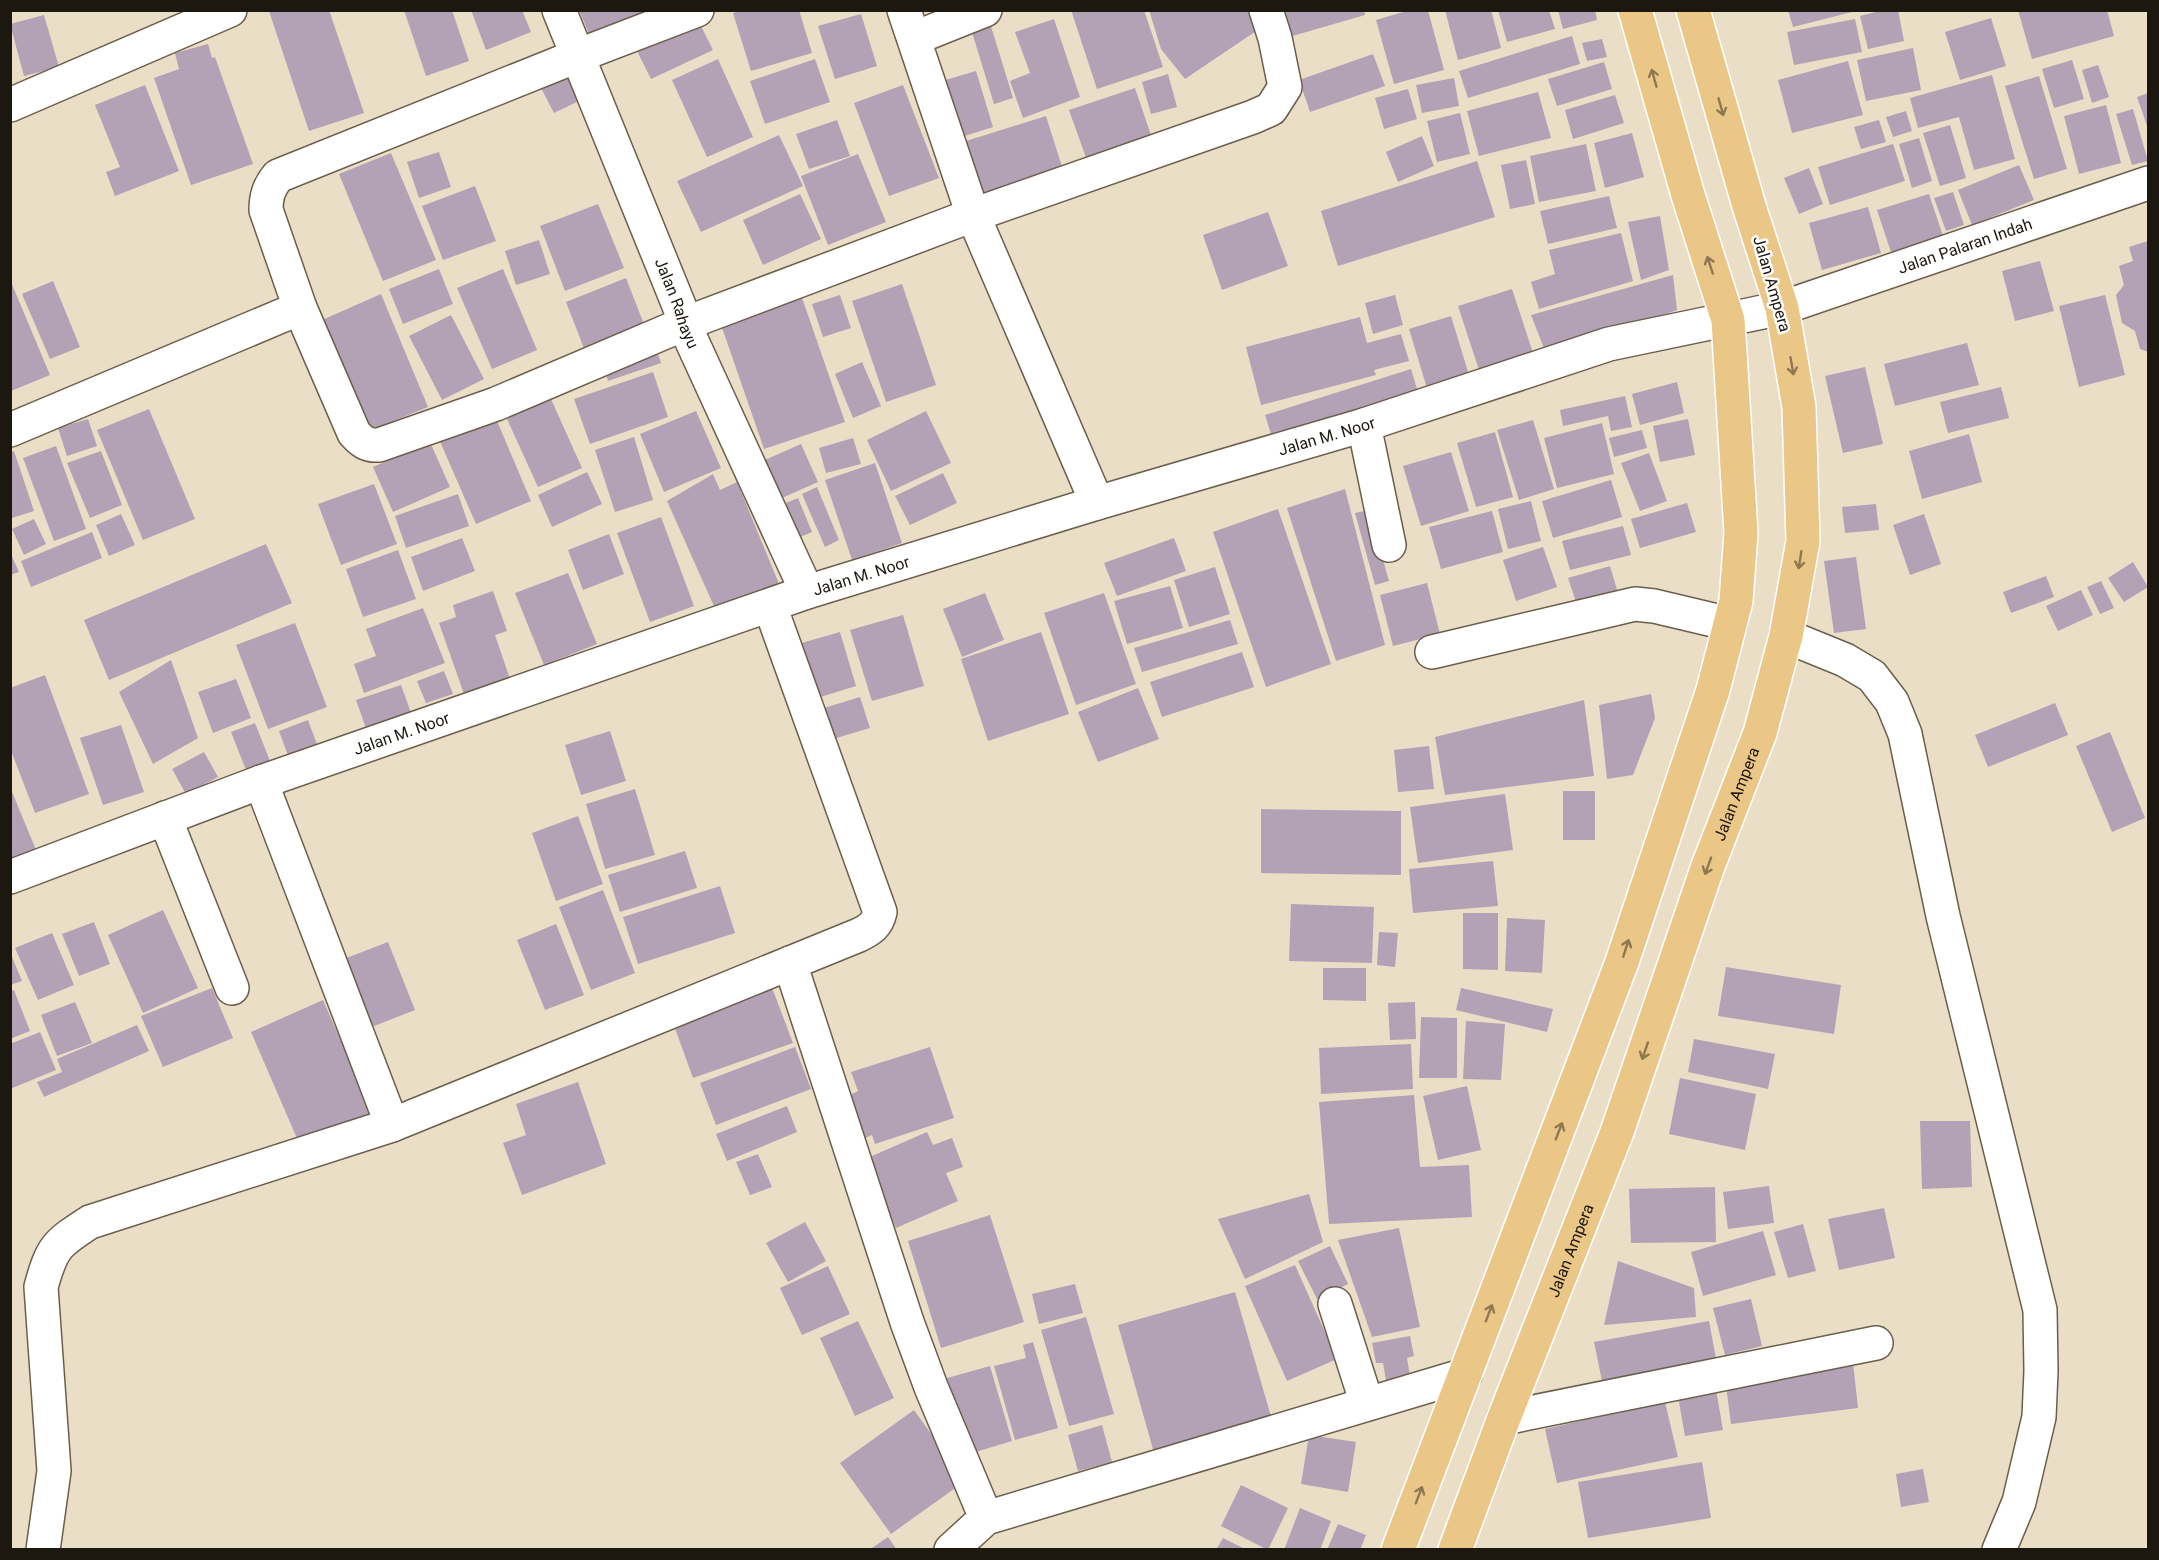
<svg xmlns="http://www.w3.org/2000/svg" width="2159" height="1560" viewBox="0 0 2159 1560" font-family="Roboto,sans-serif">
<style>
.building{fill:#b3a2b6}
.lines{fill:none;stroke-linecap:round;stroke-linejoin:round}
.street-casing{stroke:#6a5f4b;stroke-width:36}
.primary-casing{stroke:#fff;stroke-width:36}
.street{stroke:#fff;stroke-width:33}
.primary{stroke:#ebc787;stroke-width:33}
.oneway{stroke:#8e7851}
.labels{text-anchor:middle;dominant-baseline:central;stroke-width:5;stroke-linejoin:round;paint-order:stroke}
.street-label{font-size:16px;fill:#1c170f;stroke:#fff}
</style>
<rect width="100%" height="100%" fill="#ebdec7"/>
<!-- building -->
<g class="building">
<path d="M329,10L364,113L309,131L269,11Z"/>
<path d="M404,10H452L469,61L426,76Z"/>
<path d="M471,10H522L531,32L486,50Z"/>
<path d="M579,10H650L589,34Z"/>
<path d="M741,10H799L812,53L751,71L733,13Z"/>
<path d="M1071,10H1144L1163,67L1097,89Z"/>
<path d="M1149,10H1255L1265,25L1185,79L1161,49Z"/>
<path d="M1281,10H1364L1365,15L1289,37Z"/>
<path d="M1410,10H1428L1444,70L1394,84L1376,20Z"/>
<path d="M1445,10H1491L1501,48L1458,60Z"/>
<path d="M1498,10H1549L1555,29L1507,42Z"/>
<path d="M1558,10H1595L1597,20L1563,29Z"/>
<path d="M1788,10H1856V11L1793,27Z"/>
<path d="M1883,10H1898L1904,41L1868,49L1860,16Z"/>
<path d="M2018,10H2107L2114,36L2032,59Z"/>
<path d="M861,14L877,66L835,79L818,26Z"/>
<path d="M44,15L59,67L24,76L10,24Z"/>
<path d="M697,18L713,50L651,79L635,47Z"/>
<path d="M1991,18L2006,66L1960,80L1945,32Z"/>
<path d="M1054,19L1080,97L1023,118L1010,81L1030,73L1015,32Z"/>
<path d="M1855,19L1862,52L1794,65L1787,32Z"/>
<path d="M990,23L1013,98L994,104L971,29Z"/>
<path d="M1572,36L1580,64L1468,98L1459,71Z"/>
<path d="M1602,39L1607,57L1587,61L1582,43Z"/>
<path d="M208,44L212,58L215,57L253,164L191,185L154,78L179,69L175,53Z"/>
<path d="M1913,48L1921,90L1866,101L1857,60Z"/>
<path d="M1373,54L1385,86L1310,112L1299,80Z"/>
<path d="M718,59L753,137L707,157L672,80Z"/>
<path d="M815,59L830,102L765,124L750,81Z"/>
<path d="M2072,60L2084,99L2054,108L2042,69Z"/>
<path d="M1848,61L1863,115L1792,133L1778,80Z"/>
<path d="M1604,62L1612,89L1557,106L1548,79Z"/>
<path d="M2098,65L2109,97L2092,103L2082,70Z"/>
<path d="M976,71L993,127L952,140L935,83Z"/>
<path d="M1168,74L1177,107L1151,114L1142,82Z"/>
<path d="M568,75L581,100L554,113L541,88Z"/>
<path d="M1992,75L2015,159L1974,170L1959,117L1918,128L1910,98Z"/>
<path d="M2039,76L2067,169L2034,179L2005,86Z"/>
<path d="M1454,78L1459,106L1422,113L1416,85Z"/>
<path d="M145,85L179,171L115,196L106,172L120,167L95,105Z"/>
<path d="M903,85L939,178L889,196L854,103Z"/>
<path d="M1135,88L1155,147L1090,169L1069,110Z"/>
<path d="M1408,89L1417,119L1384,129L1375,98Z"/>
<path d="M1538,92L1551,138L1479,156L1467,111Z"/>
<path d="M2148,93V129L2137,97Z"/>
<path d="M1615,95L1624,123L1573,139L1565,110Z"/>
<path d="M2106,105L2121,163L2079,174L2064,116Z"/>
<path d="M2133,109L2148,161L2132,165L2116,114Z"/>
<path d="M1906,111L1912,131L1893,137L1886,117Z"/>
<path d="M1460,113L1470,154L1437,162L1427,121Z"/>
<path d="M1046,116L1063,170L983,196L966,141Z"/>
<path d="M837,120L850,156L809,169L796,134Z"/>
<path d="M1879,120L1886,142L1861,149L1854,127Z"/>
<path d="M1950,125L1966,178L1940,186L1923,133Z"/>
<path d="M1632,133L1644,177L1605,188L1594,143Z"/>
<path d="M779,135L803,186L701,232L677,181Z"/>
<path d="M1422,136L1434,166L1398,182L1386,152Z"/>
<path d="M1919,138L1932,181L1912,188L1899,144Z"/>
<path d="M1586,144L1596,191L1539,202L1530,156Z"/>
<path d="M1893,144L1905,181L1830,205L1818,167Z"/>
<path d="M439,152L451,187L419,198L407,162Z"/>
<path d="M391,153L436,260L383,281L339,174Z"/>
<path d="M858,154L886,222L828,245L801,176Z"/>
<path d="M1526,160L1535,204L1510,209L1501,165Z"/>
<path d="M1477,161L1495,217L1338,266L1321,211Z"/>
<path d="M2019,165L2034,200L1972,225L1958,190Z"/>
<path d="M1809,168L1823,204L1799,214L1784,178Z"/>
<path d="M475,186L496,241L443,260L422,206Z"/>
<path d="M1953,192L1964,225L1946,231L1934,198Z"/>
<path d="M800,194L821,239L763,265L743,220Z"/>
<path d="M1929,194L1943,236L1891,252L1877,210Z"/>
<path d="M1609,196L1617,228L1548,244L1540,211Z"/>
<path d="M598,204L624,268L565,291L540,226Z"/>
<path d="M1868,207L1881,253L1822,270L1809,223Z"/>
<path d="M1268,212L1288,266L1222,290L1203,235Z"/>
<path d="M1660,216L1669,270L1641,280L1628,222Z"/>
<path d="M1621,233L1633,281L1539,309L1531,282L1555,274L1549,250Z"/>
<path d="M539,240L550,274L516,285L505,251Z"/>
<path d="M2148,241V352L2140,349L2135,331L2122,323L2116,295L2124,285L2119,266L2133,261L2129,247Z"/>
<path d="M2040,261L2054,311L2015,321L2002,271Z"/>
<path d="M439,269L453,304L403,324L389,289Z"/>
<path d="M503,269L537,350L492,369L457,288Z"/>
<path d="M1673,275L1677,310L1547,356L1531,315Z"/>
<path d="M626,278L645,327L585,351L566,302Z"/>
<path d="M53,281L80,347L50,359L22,294Z"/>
<path d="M11,282L50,375L11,391Z"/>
<path d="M902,284L936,385L886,402L852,301Z"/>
<path d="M799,289L845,422L764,449L718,316Z"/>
<path d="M1512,289L1535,359L1481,376L1458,306Z"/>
<path d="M381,294L428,407L364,433L313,324Z"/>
<path d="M840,295L851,328L823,337L812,304Z"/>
<path d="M1395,295L1403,325L1373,334L1365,303Z"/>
<path d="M2105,295L2125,375L2079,387L2059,306Z"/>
<path d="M451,315L484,379L442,400L409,336Z"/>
<path d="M1451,316L1469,375L1427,388L1409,329Z"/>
<path d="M1360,317L1367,343L1401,334L1409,361L1374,370L1376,375L1261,405L1246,347Z"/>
<path d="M1967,343L1979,385L1895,406L1884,364Z"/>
<path d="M656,348L661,363L608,381L604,367Z"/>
<path d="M862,362L881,406L853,418L835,374Z"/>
<path d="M1865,367L1883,444L1843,453L1825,376Z"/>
<path d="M1411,369L1418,392L1272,437L1265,415Z"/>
<path d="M653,372L668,417L590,444L574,399Z"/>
<path d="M1677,382L1684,413L1640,425L1632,394Z"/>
<path d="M2001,387L2009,418L1948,433L1940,402Z"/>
<path d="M1625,396L1632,427L1611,431L1608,416L1563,426L1560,410Z"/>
<path d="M551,399L582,468L538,487L507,419Z"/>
<path d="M149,409L195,519L143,540L97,430Z"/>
<path d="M696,411L721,468L664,492L640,434Z"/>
<path d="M926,411L951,463L891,491L867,440Z"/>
<path d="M494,414L531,501L476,524L438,437Z"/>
<path d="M88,419L97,446L67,456L58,428Z"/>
<path d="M1688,419L1695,455L1660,462L1653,426Z"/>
<path d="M1533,420L1554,489L1519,500L1497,430Z"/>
<path d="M1602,423L1614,474L1557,488L1544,438Z"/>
<path d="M1642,430L1647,448L1614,457L1609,438Z"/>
<path d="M1495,432L1513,497L1476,507L1457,443Z"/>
<path d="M1969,434L1982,482L1922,499L1909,451Z"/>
<path d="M634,437L653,500L615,512L595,450Z"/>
<path d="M853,438L861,464L826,473L819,448Z"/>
<path d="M430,442L450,487L393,512L373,467Z"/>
<path d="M801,444L818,482L773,502L756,464Z"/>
<path d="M56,446L86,529L54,541L23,458Z"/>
<path d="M14,451L34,511L12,518L10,512V453Z"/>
<path d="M101,451L122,505L90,518L67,463Z"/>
<path d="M1451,452L1469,511L1421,526L1403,466Z"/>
<path d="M1649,453L1667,501L1640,511L1621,463Z"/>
<path d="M875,463L902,543L852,560L825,480Z"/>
<path d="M587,472L602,504L552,527L538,495Z"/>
<path d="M943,473L957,503L910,525L895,496Z"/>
<path d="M713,474L720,490L737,482L782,591L717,613L667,501Z"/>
<path d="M1611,480L1622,517L1553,538L1542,501Z"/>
<path d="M374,484L397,544L341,565L318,504Z"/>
<path d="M817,487L839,540L825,547L802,494Z"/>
<path d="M1345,489L1385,645L1336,661L1287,508Z"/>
<path d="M458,494L469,526L406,548L395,516Z"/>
<path d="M798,498L812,532L791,541L776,507Z"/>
<path d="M1531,501L1541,541L1508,549L1498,509Z"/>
<path d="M1687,503L1696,532L1640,548L1631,519Z"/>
<path d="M1876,504L1879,530L1845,533L1842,507Z"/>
<path d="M1278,509L1331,664L1266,687L1213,532Z"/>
<path d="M1369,510L1389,581L1375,585L1355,513Z"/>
<path d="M1492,511L1503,552L1441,569L1429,527Z"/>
<path d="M121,514L135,545L109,556L96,525Z"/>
<path d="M1924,514L1941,564L1910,575L1893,525Z"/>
<path d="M661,517L694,606L650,622L617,533Z"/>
<path d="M34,519L46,544L24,555L12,529Z"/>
<path d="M1623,526L1631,555L1570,570L1562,541Z"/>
<path d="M92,532L102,558L31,587L21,561Z"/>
<path d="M609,534L624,574L583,590L568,550Z"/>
<path d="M462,538L475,571L423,591L411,557Z"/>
<path d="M1174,538L1186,571L1117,596L1104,563Z"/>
<path d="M266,544L292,603L109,680L84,620Z"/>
<path d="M1543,547L1557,587L1516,601L1503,560Z"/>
<path d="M398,550L416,599L363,617L346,569Z"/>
<path d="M10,552L19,572L10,575Z"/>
<path d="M1856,557L1866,629L1834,633L1824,561Z"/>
<path d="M2133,562L2148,587L2124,602L2108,578Z"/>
<path d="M1610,566L1618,593L1577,605L1568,578Z"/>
<path d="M1215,567L1230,614L1189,627L1174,580Z"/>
<path d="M568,573L597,644L544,665L515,593Z"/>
<path d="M2046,576L2054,597L2011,613L2003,592Z"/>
<path d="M2101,581L2114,608L2100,614L2087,587Z"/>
<path d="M1427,583L1440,634L1393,646L1380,595Z"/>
<path d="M1170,586L1183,628L1127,644L1114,601Z"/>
<path d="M2081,590L2093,615L2058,631L2046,606Z"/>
<path d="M493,591L507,631L495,635L510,679L464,694L439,623L456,617L453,605Z"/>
<path d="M985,593L1004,640L962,657L943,609Z"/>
<path d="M1104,593L1136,684L1076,705L1044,613Z"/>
<path d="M423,608L445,663L364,693L354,664L376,656L366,629Z"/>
<path d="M903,615L924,686L872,701L850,630Z"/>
<path d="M1230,620L1238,644L1142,672L1134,648Z"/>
<path d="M295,623L327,707L268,729L236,645Z"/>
<path d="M840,632L856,686L814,699L798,644Z"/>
<path d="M1041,632L1069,714L988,741L961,659Z"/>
<path d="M1242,652L1254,687L1162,717L1150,682Z"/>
<path d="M171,660L198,738L153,764L119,692Z"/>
<path d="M444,671L453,694L426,703L417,681Z"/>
<path d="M45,675L89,794L35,813L10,748V688Z"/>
<path d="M236,679L251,718L213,733L198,692Z"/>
<path d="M401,685L414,721L369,737L356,700Z"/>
<path d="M1138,688L1159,739L1098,762L1078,712Z"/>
<path d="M1651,694L1655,718L1633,775L1607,779L1599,705Z"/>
<path d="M860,697L870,728L833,739L824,708Z"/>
<path d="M1584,700L1594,776L1445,795L1435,737Z"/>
<path d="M2055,703L2068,735L1988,767L1975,735Z"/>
<path d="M308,720L318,747L289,758L279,731Z"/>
<path d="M255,723L270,761L246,770L231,732Z"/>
<path d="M121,725L144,792L103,805L80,738Z"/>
<path d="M610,731L626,781L581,795L565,745Z"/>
<path d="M2110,732L2145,818L2112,832L2076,746Z"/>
<path d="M1429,746L1434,789L1398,792L1394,750Z"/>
<path d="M204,752L218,777L186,794L172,769Z"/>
<path d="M10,787L36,850L10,861Z"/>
<path d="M635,789L655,855L605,869L586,804Z"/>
<rect x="1563" y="791" width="32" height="49"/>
<path d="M1505,794L1513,850L1418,863L1410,807Z"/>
<path d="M1261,809L1401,811V875L1261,873Z"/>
<path d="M578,816L603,884L556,901L532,833Z"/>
<path d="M685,851L697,888L620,912L608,875Z"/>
<path d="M1493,861L1498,906L1413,913L1409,869Z"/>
<path d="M720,886L735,933L638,964L623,917Z"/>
<path d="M603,890L635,973L591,990L559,907Z"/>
<path d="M1291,904L1374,907L1372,963L1289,961Z"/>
<path d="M163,910L198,988L143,1013L108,935Z"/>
<path d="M1463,913H1498V970L1463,969Z"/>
<path d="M1507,918L1545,920L1542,973L1505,971Z"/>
<path d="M94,922L110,964L79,976L62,934Z"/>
<path d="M556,924L584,995L545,1010L517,940Z"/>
<path d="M1379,932L1398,933L1395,967L1377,965Z"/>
<path d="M52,933L74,985L38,1000L15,948Z"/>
<path d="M388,942L415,1010L364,1030L336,962Z"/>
<path d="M10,952L22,981L10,985Z"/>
<path d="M1726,967L1841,985L1834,1034L1718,1016Z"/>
<path d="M1323,968H1366V1001L1323,1000Z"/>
<path d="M771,985L793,1043L693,1078L672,1020Z"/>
<path d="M212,988L233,1038L163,1067L141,1016Z"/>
<path d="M1461,988L1553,1009L1547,1032L1456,1010Z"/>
<path d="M14,990L30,1031L10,1039V991Z"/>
<path d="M323,1000L372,1112L299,1143L251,1032Z"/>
<path d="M75,1002L92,1043L57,1056L41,1015Z"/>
<path d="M1415,1002L1416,1039L1390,1040L1388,1003Z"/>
<path d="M1421,1017L1457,1018V1078H1419Z"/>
<path d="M1466,1021L1505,1024L1501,1080L1463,1079Z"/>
<path d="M137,1025L149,1051L44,1097L37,1082L62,1072L57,1059Z"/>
<path d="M40,1032L56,1070L10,1089V1044Z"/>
<path d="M1694,1039L1775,1054L1768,1089L1688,1072Z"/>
<path d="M1411,1044L1413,1089L1321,1094L1319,1048Z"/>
<path d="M795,1047L811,1089L716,1125L700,1083Z"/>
<path d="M930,1047L954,1118L875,1144L872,1135L861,1140L840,1100L858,1091L851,1072Z"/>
<path d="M1680,1078L1756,1094L1745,1150L1669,1134Z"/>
<path d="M578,1082L606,1164L522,1195L503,1143L526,1135L516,1104Z"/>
<path d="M1467,1086L1481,1150L1438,1160L1423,1096Z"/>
<path d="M1414,1095L1420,1167L1469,1165L1472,1217L1329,1224L1319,1102Z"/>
<path d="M787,1106L797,1132L727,1161L716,1134Z"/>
<path d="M1920,1121H1970L1972,1187L1922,1189Z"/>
<path d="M927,1132L933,1145L952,1138L963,1167L946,1173L958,1201L896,1228L865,1159Z"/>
<path d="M758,1154L772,1187L750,1195L736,1162Z"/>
<path d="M1769,1186L1774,1223L1728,1229L1723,1192Z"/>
<path d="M1715,1187L1716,1242L1631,1243L1629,1189Z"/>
<path d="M1309,1194L1323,1242L1245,1279L1218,1219Z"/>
<path d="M1884,1208L1895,1258L1839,1270L1828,1219Z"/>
<path d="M990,1215L1024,1322L941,1348L908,1241Z"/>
<path d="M805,1222L826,1261L788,1282L766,1243Z"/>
<path d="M1803,1224L1816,1271L1788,1278L1774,1232Z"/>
<path d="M1399,1228L1420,1327L1372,1337L1338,1240Z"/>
<path d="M1763,1231L1776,1275L1703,1296L1691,1252Z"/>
<path d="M1330,1246L1348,1284L1317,1299L1298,1261Z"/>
<path d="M1618,1261L1694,1288L1696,1317L1604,1325Z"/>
<path d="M1295,1265L1337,1359L1287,1381L1245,1286Z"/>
<path d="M828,1266L850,1314L802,1335L780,1288Z"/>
<path d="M1075,1284L1083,1313L1039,1324L1032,1294Z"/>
<path d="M1235,1292L1272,1420L1154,1453L1118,1325Z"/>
<path d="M1751,1299L1762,1346L1725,1355L1713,1308Z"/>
<path d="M1086,1317L1114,1414L1069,1426L1041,1330Z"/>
<path d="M858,1321L894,1398L855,1416L820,1338Z"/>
<path d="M1709,1321L1717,1364L1603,1386L1594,1342Z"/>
<path d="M1410,1336L1414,1356L1407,1358L1410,1376L1386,1380L1383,1363H1376L1372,1343Z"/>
<path d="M1033,1342L1058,1428L1015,1440L994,1366L1026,1358L1023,1345Z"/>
<path d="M1853,1362L1858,1408L1731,1424L1725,1378Z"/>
<path d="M990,1366L1012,1441L969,1454L947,1378Z"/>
<path d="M1715,1384L1723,1430L1685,1436L1677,1391Z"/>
<path d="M1665,1402L1678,1457L1557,1483L1545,1429Z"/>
<path d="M914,1410L965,1481L891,1534L840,1463Z"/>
<path d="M1102,1425L1112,1462L1078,1471L1068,1435Z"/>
<path d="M1309,1435L1356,1442L1348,1492L1301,1484Z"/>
<path d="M1702,1462L1711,1518L1588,1538L1578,1482Z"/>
<path d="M1923,1469L1929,1502L1901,1507L1896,1474Z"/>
<path d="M1241,1485L1288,1508L1268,1550L1221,1526Z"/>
<path d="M1300,1508L1331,1521L1320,1550H1284Z"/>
<path d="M1338,1524L1366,1535L1360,1550H1327Z"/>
<path d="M888,1537L897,1550H869Z"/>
<path d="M1223,1538L1247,1550H1216Z"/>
</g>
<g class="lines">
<!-- street casing -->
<g class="street-casing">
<g id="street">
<path id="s1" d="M559,10L680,308L684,324L807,592"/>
<path d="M904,10L973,215L1097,503"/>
<path d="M915,38L985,10"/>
<path d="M10,105L230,10"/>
<path d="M300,308L354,433C361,441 367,446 379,445L496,404L684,324L973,215L1253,117L1271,109L1285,87L1275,38L1266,10"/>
<path d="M1364,425L1389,545"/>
<path d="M10,430L300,308L266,210C266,196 269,187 278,176L577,56L697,10"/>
<path d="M1786,636L1845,660L1872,676L1892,702L1905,734L1943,916L2040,1310L2041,1371L2039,1417L2019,1502L1999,1550"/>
<path d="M1432,652L1635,604L1654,606L1730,624"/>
<path d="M261,782L392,1125"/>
<path d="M165,818L232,988"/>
<path id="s2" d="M10,877L261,782L807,592L1097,503L1364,425L1609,344L1782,308L2148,183"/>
<path d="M790,963L907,1322L931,1387L986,1518"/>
<path d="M1335,1304L1367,1404"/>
<path d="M1504,1418L1876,1343"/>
<path d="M43,1550L54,1471L41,1287C52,1247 56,1244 90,1222L392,1125L859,935C871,929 877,925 880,912L770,606"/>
<path d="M951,1550L986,1518L1465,1375"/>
</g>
</g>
<!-- primary casing -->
<g class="primary-casing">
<g id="primary">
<path d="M1398,1550L1622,962L1713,690L1736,601L1741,533L1728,320L1688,195L1635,10"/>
<path id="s3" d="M1455,1550L1504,1418L1617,1132L1708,866L1760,733L1786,636L1803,541L1799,407L1782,308L1749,206L1693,10"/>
</g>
</g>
<!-- street -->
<use href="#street" class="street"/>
<!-- primary -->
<use href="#primary" class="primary"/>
</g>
<!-- one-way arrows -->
<defs><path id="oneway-shaft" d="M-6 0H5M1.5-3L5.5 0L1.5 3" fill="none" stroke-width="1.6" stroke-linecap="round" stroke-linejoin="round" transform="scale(1.5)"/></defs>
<g class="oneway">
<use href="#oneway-shaft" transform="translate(1654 78) rotate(-106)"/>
<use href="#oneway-shaft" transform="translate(1721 107) rotate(74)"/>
<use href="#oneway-shaft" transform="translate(1710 265) rotate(-108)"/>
<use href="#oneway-shaft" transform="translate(1792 366) rotate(80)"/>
<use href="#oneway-shaft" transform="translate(1800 560) rotate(99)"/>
<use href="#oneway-shaft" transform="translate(1708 866) rotate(110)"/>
<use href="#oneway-shaft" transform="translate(1626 948) rotate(-72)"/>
<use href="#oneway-shaft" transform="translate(1645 1051) rotate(109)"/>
<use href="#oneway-shaft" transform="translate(1559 1131) rotate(-69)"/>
<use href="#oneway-shaft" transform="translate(1489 1313) rotate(-69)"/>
<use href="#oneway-shaft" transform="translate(1419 1495) rotate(-69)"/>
</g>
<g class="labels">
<!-- street labels -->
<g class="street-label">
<text stroke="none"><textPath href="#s2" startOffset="2056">Jalan Palaran Indah</textPath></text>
<text transform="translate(1772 284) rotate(74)">Jalan Ampera</text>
<text stroke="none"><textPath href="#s1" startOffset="316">Jalan Rahayu</textPath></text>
<text stroke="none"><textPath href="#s2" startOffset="1389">Jalan M. Noor</textPath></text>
<text stroke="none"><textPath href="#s2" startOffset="903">Jalan M. Noor</textPath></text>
<text stroke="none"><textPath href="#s2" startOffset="417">Jalan M. Noor</textPath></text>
<text stroke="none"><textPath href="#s3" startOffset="807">Jalan Ampera</textPath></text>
<text stroke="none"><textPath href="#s3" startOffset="321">Jalan Ampera</textPath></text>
</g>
</g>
<!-- border -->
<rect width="2159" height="1560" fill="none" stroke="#1c170f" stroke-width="24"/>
</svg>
